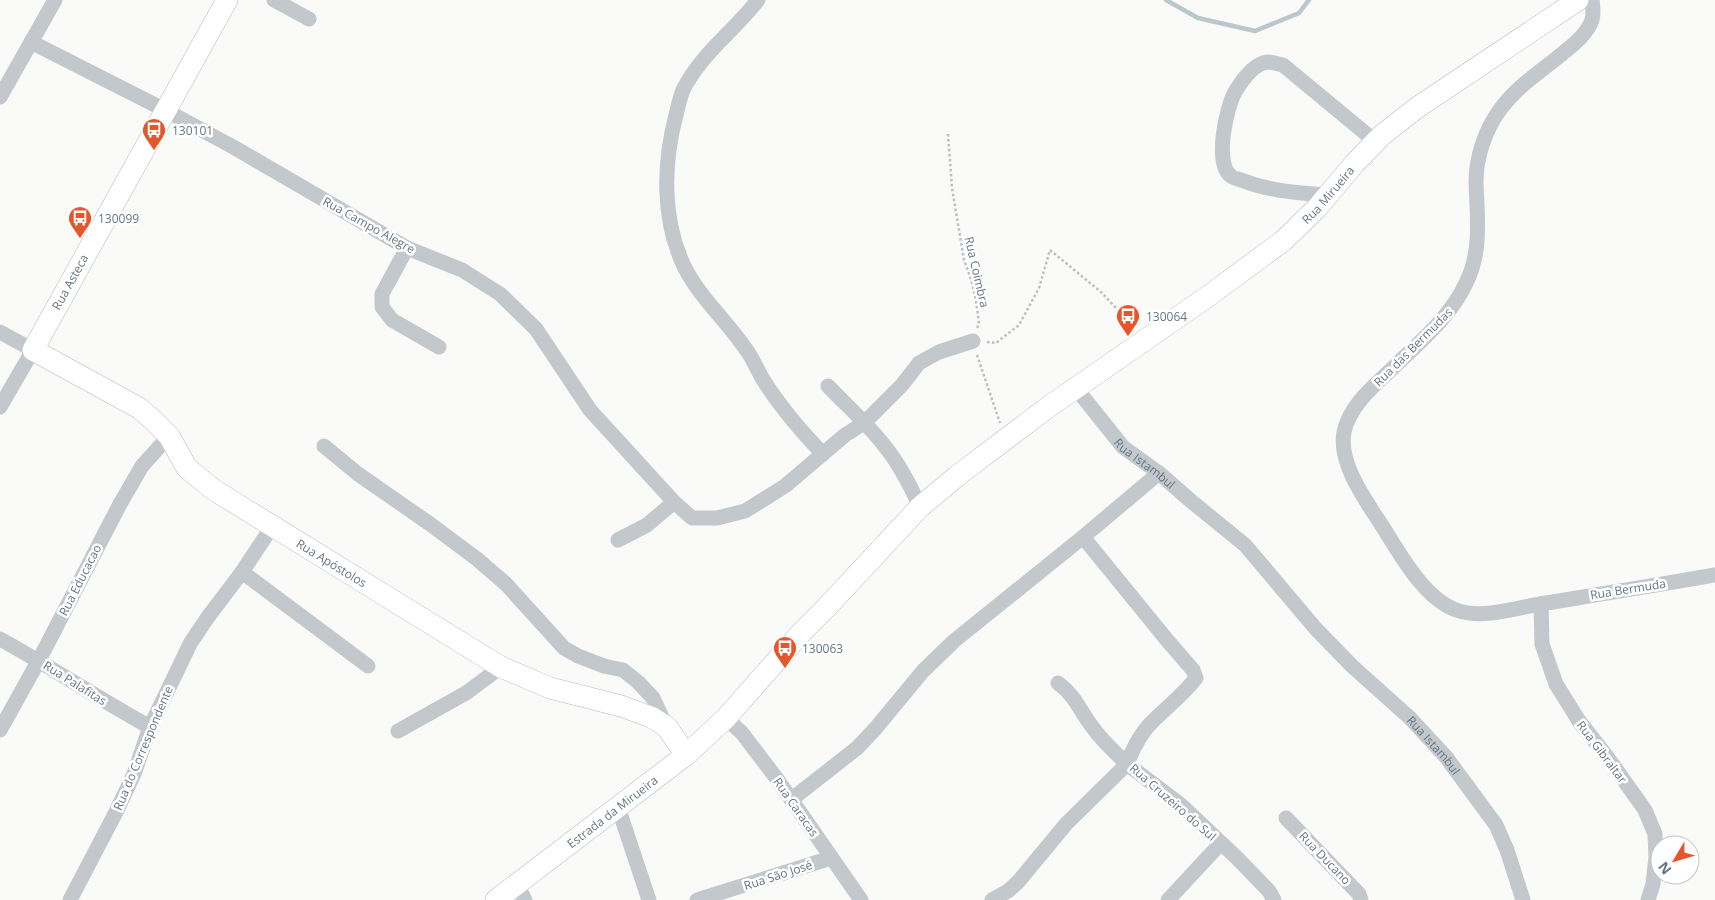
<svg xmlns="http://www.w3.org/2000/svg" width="1715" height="900" viewBox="0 0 1715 900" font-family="'Open Sans',sans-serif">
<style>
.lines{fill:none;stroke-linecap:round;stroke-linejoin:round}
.stream{stroke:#bbc7cb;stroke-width:4.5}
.secondary-casing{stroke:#b3babf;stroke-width:22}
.path{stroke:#bbbfc2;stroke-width:2.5;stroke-dasharray:2.5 2.5;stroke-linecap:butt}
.street{stroke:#c3c8cc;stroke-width:15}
.secondary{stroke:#fff;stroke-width:21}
.labels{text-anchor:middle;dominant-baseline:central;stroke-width:5;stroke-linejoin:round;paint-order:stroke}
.poi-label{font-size:12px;fill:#657683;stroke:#fff;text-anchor:start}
.street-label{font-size:12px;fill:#657683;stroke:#fff}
</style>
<rect width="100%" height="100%" fill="#fafaf8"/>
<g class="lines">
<!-- stream -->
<path class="stream" d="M1166,0L1198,18L1255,31L1299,13L1309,0"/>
<!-- secondary casing -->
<g class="secondary-casing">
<g id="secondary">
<path id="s2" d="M227,0L33,350L139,408L153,420L169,436L187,468L214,490L501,667L550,688L621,706L651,717L667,727L686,755"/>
<path id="s3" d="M496,900L686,755L726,718L801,633L825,609L920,507L957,476L1047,408L1207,297L1283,241L1317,208L1355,163L1382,135L1418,107L1578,0"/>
</g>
</g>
<!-- path -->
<g class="path">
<path d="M948,134L952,188L964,260L971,279L976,300L979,324L977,328"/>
<path d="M987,342L996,343L1019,325L1039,288L1050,250L1101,292L1134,327"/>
<path d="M977,355L1000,423"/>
</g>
<!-- street -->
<g class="street">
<path d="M274,0L309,19"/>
<path d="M758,0C734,31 701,54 683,90C680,97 678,107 676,115C663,164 662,220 684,266C699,297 726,320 745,348C753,358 757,370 764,381C781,408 801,431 823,454"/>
<path d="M1592,0C1593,7 1594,13 1592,20C1587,34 1574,44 1562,54C1541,71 1515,88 1499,111C1485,131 1476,157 1476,182C1477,215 1482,250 1467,281C1452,315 1422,340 1396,365C1376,384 1350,404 1344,432C1338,462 1365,500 1381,524C1399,552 1423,598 1456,610C1484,620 1518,607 1546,603C1602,594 1659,585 1715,575"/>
<path d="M31,42L165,110L235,148L407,248L462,270L500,294L536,329L590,410L674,502L692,518H717L745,511L785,486L845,435L864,423L902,385L919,363L939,352L973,341"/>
<path d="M0,97L55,0"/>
<path d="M1327,195C1298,193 1269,191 1241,180C1238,179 1233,178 1231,176C1214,164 1226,108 1235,92C1241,82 1254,63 1268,62C1272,62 1278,64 1283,65L1376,142"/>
<path d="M407,248L382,294V307L392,320L439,347"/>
<path d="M0,332L33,350L0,407"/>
<path d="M828,386C848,407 870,426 887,449C901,467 911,487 920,507"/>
<path id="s1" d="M1075,387L1123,447L1159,473L1191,501L1245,545L1316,629L1352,666L1410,718L1446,757L1496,825L1507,850L1523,900"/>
<path d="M324,446L358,474L430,524L477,559L506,584L564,648L578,656L604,666L623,670L638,682L653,698L666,726"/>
<path d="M1083,537L1167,640L1193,670L1196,678C1184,694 1168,706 1154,720C1141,732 1133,748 1127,764L1181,805L1237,858L1269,891L1274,900"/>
<path d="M618,540L647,525L674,502"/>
<path d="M242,572L368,666"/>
<path d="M1541,604L1542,644L1556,684L1579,721L1608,758L1645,810L1655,834L1656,857L1653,884L1648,900"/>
<path d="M0,639C51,667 99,699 150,727"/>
<path d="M726,718L742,733L777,779L861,900"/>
<path d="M0,730L39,660L120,504L142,466L169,436"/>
<path d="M398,731L466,693L501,667"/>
<path d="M792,799L857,748L875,729L923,671L954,641L1083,537L1159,473"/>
<path d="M618,807L649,900"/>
<path d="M1286,818L1359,894L1361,900"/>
<path d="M517,884L525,900"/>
<path d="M70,900L116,812L134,774L150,727L191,642L208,617L242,572L273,525"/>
<path d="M697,900L831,858"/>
<path d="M992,900L1008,891L1018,882L1066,824L1127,764C1116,753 1103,742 1094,729C1079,711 1078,698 1058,683"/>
<path d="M1168,900L1221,843"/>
</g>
<!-- secondary -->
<use href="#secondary" class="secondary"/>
</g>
<!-- icons -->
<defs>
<g id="bus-pin" transform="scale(1.25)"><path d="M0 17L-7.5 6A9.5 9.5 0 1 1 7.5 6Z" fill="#e4572e" stroke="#fff"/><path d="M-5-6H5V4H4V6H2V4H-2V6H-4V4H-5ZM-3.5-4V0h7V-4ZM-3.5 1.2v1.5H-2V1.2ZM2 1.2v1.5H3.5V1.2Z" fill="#fff"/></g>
</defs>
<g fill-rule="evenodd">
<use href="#bus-pin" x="154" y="130"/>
<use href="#bus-pin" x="80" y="218"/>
<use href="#bus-pin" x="1128" y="316"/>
<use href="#bus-pin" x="785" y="648"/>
</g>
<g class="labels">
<!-- poi labels -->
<g class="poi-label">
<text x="172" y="130">130101</text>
<text x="98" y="218">130099</text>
<text x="1146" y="316">130064</text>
<text x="802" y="648">130063</text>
</g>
<!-- street labels -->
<g class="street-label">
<text stroke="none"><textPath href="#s3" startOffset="1095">Rua Mirueira</textPath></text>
<text transform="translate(369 225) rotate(29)">Rua Campo Alegre</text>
<text transform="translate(977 272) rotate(77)">Rua Coimbra</text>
<text transform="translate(70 282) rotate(-61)">Rua Asteca</text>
<text transform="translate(1413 347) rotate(-45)">Rua das Bermudas</text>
<text stroke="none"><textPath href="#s1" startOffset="104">Rua Istambul</textPath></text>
<text stroke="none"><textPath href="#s2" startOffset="772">Rua Apóstolos</textPath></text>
<text transform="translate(80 580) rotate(-63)">Rua Educacao</text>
<text transform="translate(1628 589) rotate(-9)">Rua Bermuda</text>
<text transform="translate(75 683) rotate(32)">Rua Palafitas</text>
<text stroke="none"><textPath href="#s1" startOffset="509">Rua Istambul</textPath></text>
<text transform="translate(143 748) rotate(-67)">Rua do Correspondente</text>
<text transform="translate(1602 752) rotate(53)">Rua Gibraltar</text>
<text transform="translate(1173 802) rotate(41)">Rua Cruzeiro do Sul</text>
<text transform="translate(796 807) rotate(55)">Rua Caracas</text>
<text stroke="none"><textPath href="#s3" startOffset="146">Estrada da Mirueira</textPath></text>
<text transform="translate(1325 858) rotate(46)">Rua Ducano</text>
<text transform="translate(778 875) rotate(-18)">Rua São José</text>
</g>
</g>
<!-- north arrow -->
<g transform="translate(1675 860) rotate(232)"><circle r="24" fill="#ffffff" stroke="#c1c8cd"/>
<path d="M0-4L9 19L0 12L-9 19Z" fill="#e4572e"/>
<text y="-8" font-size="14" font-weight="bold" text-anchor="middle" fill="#657683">N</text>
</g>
</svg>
